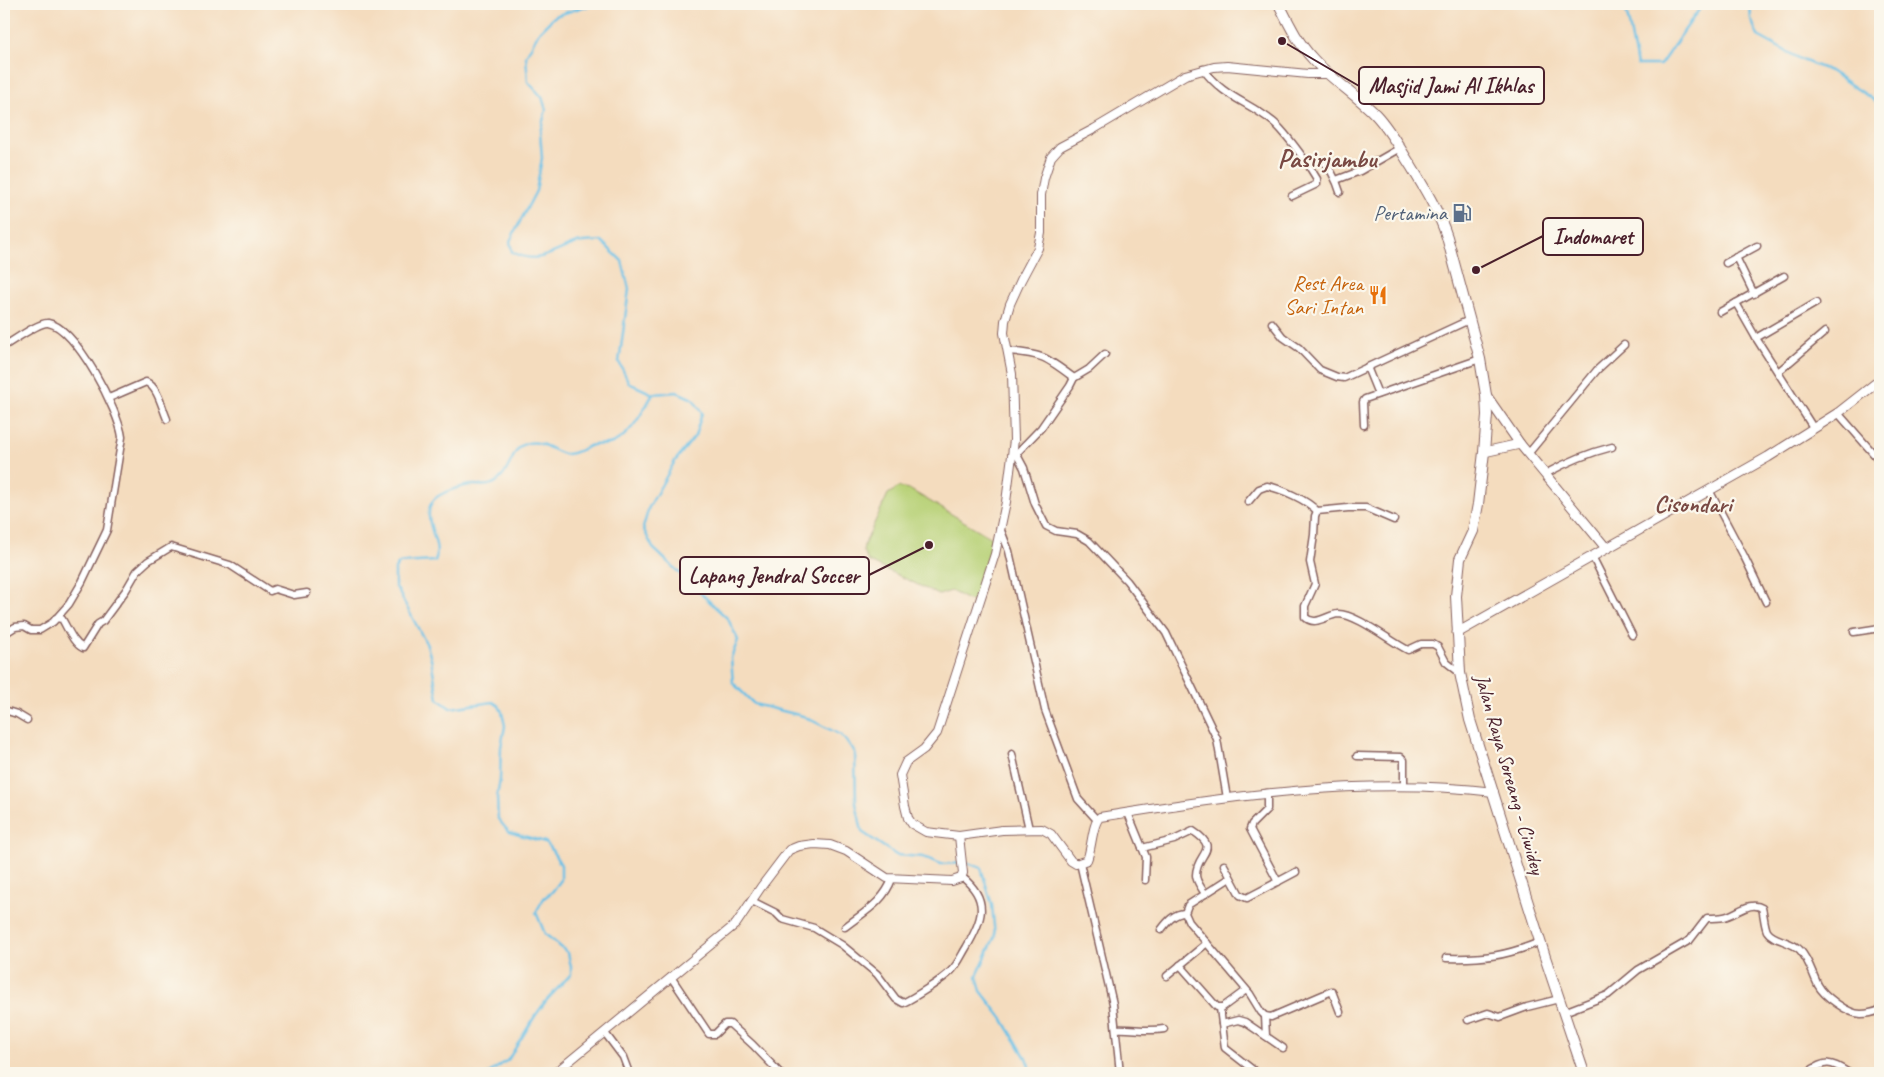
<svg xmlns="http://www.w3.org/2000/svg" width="1884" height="1077" viewBox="0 0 1884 1077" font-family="Caveat,sans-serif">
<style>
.green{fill:#b8d177;stroke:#817851}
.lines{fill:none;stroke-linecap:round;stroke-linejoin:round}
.stream{stroke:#69c0e6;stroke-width:2.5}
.minor-casing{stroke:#86615e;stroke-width:9}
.tertiary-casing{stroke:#86615e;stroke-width:10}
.secondary-casing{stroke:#86615e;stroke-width:11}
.trunk-casing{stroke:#86615e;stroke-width:12}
.minor{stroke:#fff;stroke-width:6}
.tertiary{stroke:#fff;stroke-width:8}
.secondary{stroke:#fff;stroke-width:9}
.trunk{stroke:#fff;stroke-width:10}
.labels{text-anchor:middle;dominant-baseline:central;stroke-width:4.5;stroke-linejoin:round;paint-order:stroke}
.service-label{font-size:21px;fill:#4e5e75;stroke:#fbf7ec;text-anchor:end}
.food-label{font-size:21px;fill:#c56008;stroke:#fbf7ec;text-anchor:end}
.street-label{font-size:21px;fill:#4a1f2b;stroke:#fbf7ec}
.quarter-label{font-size:24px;font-weight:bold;fill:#794943;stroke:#fbf7ec}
.district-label{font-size:26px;font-weight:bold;fill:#794943;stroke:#fbf7ec}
.leader{fill:none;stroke:#4a1f2b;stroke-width:2}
.callout-dot{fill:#4a1f2b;stroke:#fbf7ec;stroke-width:2}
.callout{fill:#fbf7ec;stroke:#4a1f2b;stroke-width:2}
.callout-label{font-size:22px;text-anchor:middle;font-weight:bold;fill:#4a1f2b}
</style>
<rect width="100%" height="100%" fill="#fbf7ec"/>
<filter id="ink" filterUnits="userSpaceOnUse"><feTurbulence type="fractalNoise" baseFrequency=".02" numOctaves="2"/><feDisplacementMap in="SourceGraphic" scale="10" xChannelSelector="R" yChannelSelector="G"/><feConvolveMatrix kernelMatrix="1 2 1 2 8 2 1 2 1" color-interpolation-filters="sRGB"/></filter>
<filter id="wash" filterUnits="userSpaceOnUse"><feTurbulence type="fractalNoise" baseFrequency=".0096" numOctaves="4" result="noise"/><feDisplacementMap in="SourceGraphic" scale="20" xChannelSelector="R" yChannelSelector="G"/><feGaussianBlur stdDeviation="1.12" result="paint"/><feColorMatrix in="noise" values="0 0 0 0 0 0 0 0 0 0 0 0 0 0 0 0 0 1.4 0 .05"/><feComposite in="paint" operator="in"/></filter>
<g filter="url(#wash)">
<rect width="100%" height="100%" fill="#f4dcbe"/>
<!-- green -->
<path class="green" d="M899,487L909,489L992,538L994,545L978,599L975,601L968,600L951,591L939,595L868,561L863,551L864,545L888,494Z"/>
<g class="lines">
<!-- stream -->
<g class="stream">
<path d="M602,4L583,7L555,16L539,32L526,56L528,82L542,97L546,110L540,132L542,158L536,191L510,241L512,252C539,266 552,251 577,243C585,241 594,242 601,241L622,261L629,289L619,362L629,383L653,394L677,392L693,399L702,413L695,436L675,461L649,507L643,528L653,548L728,619L738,640L731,658L733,683L754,704L803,716L841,735L855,752L856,803L862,832L896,855L923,857L941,864L968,863L981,868L992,905L995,936L977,976L981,991L1002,1018L1026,1058L1032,1073"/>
<path d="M1625,4L1637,65H1660L1703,4"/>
<path d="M1750,4L1751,19L1758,36L1802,60L1830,71L1880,104"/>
<path d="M489,1073L508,1060L535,1016L546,1001L571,974V967L568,953L545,934L536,912L544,898L552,892L561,880V865L550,847L545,842L509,832L498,819L497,796L500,780L501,747L505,726L502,712L499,706L493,702L450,708L438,699L431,659L427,645L395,585V569L399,563L435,561C443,543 421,520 432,502C437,493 464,485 474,485C480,485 486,487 492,484C512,476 510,446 528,443C542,440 552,451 564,454C573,455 582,449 589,446C596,443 605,446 612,443C632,435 642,412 653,394"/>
</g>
</g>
</g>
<g filter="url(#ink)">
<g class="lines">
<!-- minor casing -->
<g class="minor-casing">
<g id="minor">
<path d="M1203,69C1223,97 1247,101 1272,121C1282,128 1299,152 1307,163C1310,162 1315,160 1319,160C1328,160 1338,185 1340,192"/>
<path d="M1336,180L1360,171L1400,148"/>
<path d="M1292,196L1317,184V179L1307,163"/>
<path d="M1736,257L1754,294"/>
<path d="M1726,263L1757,246"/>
<path d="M1736,303L1756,338L1814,429"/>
<path d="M1720,312L1784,276"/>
<path d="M1272,323L1283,337L1299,348L1320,370L1337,377L1344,378L1469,320"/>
<path d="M1756,338L1816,303"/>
<path d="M4,346C13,341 39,322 48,323C76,327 119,412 122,437L107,530L82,582L69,604L53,622L40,630H31L24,626L15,627L4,634"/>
<path d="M1008,351C1043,354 1046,357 1074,378"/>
<path d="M1367,367L1378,394"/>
<path d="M1778,372L1825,332"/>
<path d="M109,398L146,382C158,387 162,408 167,419"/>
<path d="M1838,413L1880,461"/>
<path d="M1364,425L1363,402L1365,399L1480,359"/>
<path d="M1528,454L1597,370L1624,345"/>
<path d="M1017,455L1024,468L1035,504L1046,526L1056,531L1077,534L1089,541L1127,581L1166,633L1217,739L1227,798"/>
<path d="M1014,456L1041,428L1070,386L1074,378L1089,369L1105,354"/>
<path d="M1545,474C1567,462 1588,453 1612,447"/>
<path d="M1709,490L1744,556L1766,602"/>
<path d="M1248,502L1259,489L1267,486C1282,489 1307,500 1317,511"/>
<path d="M1394,520L1366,508H1348L1317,511L1315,516L1314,535L1310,562L1315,584L1305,606V617C1315,627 1327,615 1338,614C1357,614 1391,642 1408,650L1421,644H1433L1438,647L1446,662L1460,673"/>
<path d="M1000,528L1009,551L1045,710L1078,799L1097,820"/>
<path d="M1592,556L1632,635"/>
<path d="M56,618L62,619C68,629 73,643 83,648L98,624L103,621L126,590L137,571L148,561L171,547L230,565L270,591L275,589L294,595L307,593"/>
<path d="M1854,632L1880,628"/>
<path d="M4,710L17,714L27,720"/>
<path d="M1012,754L1029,829"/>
<path d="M1357,756L1401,757L1404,760V786"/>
<path d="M1267,793V809L1252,824L1250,829L1278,882"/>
<path d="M1128,813L1146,857L1145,880"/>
<path d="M1142,848L1174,840L1193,831C1222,850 1196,853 1196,875C1196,882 1202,888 1205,894"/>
<path d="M1080,863L1113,1004L1120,1073"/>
<path d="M1224,865L1240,895L1247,898L1296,872"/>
<path d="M1230,878L1188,905L1185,913L1189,922L1250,994L1261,1012L1265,1016L1271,1017L1332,991L1340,1012"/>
<path d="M752,901L776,913L782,919L814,928L842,945L877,974L896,999L903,1003C915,997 942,980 951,971C958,964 961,956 966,948C982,921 991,900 962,877"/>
<path d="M845,927C864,912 884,902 892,879"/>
<path d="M1161,930C1167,922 1174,913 1185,913"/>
<path d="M1446,958C1484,959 1505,956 1540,942"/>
<path d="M1180,965L1217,1007H1223L1246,990"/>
<path d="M1167,976L1207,943"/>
<path d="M671,977L709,1034H715L725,1024H730L753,1045L780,1073"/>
<path d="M1220,1008L1225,1048L1257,1073"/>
<path d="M1564,1012L1608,995L1638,970L1690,940L1707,918C1712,918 1718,918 1724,917C1736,915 1750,900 1762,908C1764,915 1764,924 1767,931C1773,941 1792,941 1800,950C1809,960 1812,973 1818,985C1824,996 1848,1014 1861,1014C1868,1014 1875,1012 1880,1010"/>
<path d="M1265,1016L1266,1036"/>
<path d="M1468,1020L1488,1013L1500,1017L1527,1007L1559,999"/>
<path d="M1222,1024L1238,1020L1245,1022L1283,1048"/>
<path d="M1116,1029C1132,1028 1148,1032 1164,1029"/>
<path d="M605,1033L623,1057L629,1073"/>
<path d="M1807,1073C1825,1060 1831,1061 1849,1073"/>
</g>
</g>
<!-- tertiary casing -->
<g class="tertiary-casing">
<g id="tertiary">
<path d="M1330,74H1308L1227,66L1214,67L1185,75L1094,129L1060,147L1051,157L1044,178L1041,195V233L1038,248L1021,280L1010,304L1005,321L1004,333L1012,374L1014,440L1006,502L995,554L937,733L924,749L906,762L900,775L905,806L908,818L912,824L926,832L959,836L1002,830L1042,829L1051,834L1071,861L1076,864L1087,860C1092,849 1092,823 1100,817C1230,796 1363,776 1494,792"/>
<path d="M555,1073L736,924L761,887L789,850L799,846L814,844L830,845L846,851L887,878L952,881L961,878L963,873L959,836"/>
</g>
</g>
<!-- secondary casing -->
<g class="secondary-casing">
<g id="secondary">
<path d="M1486,395L1520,444L1606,548"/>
<path d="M1484,452L1520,444"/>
<path d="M1457,633L1768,457L1838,413L1880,380"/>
</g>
</g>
<!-- trunk casing -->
<g class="trunk-casing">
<path id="trunk" d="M1279,4C1289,24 1298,43 1313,59C1332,80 1357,95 1376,115C1390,130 1400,149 1411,166C1425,189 1439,212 1447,237L1480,359L1486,395L1487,415L1484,452L1478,504L1473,531L1460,559L1456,596L1460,673L1470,720L1545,957L1584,1073"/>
</g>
<!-- minor -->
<use href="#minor" class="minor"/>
<!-- tertiary -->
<use href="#tertiary" class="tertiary"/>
<!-- secondary -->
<use href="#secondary" class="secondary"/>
<!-- trunk -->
<use href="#trunk" class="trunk"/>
</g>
</g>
<!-- icons -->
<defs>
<g id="fuel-bare" transform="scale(1.5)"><path d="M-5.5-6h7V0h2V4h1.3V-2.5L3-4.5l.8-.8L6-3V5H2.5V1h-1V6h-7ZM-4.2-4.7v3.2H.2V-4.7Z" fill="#5c6f8a" stroke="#fbf7ec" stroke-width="2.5" paint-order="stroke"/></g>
<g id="restaurant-bare" transform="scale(1.5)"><path d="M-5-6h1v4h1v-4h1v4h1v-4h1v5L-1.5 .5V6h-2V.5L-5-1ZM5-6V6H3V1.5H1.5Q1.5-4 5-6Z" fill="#e8710a" stroke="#fbf7ec" stroke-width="2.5" paint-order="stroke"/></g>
</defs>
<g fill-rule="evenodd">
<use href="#fuel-bare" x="1462" y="213"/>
<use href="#restaurant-bare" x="1378" y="295"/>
</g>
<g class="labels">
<!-- service labels -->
<g class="service-label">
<text x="1447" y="213">Pertamina</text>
</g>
<!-- food labels -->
<g class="food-label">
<text x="1363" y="283">Rest Area<tspan x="1363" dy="24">Sari Intan</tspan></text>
</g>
<!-- street labels -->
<g class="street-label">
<text transform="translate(1510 774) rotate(74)">Jalan Raya Soreang - Ciwidey</text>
</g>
<!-- quarter labels -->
<g class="quarter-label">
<text x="1693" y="504">Cisondari</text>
</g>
<!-- district labels -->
<g class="district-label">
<text x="1327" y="158">Pasirjambu</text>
</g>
</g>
<!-- callouts -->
<path class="leader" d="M1282 41L1359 86M1476 270L1543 236M929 545L869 575"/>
<g class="callout-dot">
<circle cx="1282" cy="41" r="5"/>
<circle cx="1476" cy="270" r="5"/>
<circle cx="929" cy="545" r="5"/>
</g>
<g class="callout">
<rect x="1359" y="67" width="185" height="37" rx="5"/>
<rect x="1543" y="218" width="100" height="37" rx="5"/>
<rect x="680" y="557" width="189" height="37" rx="5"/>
</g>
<g class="callout-label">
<text x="1451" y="93">Masjid Jami Al Ikhlas</text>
<text x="1593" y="244">Indomaret</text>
<text x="774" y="583">Lapang Jendral Soccer</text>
</g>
<!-- margin -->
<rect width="1884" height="1077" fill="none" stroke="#fbf7ec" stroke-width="20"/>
</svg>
